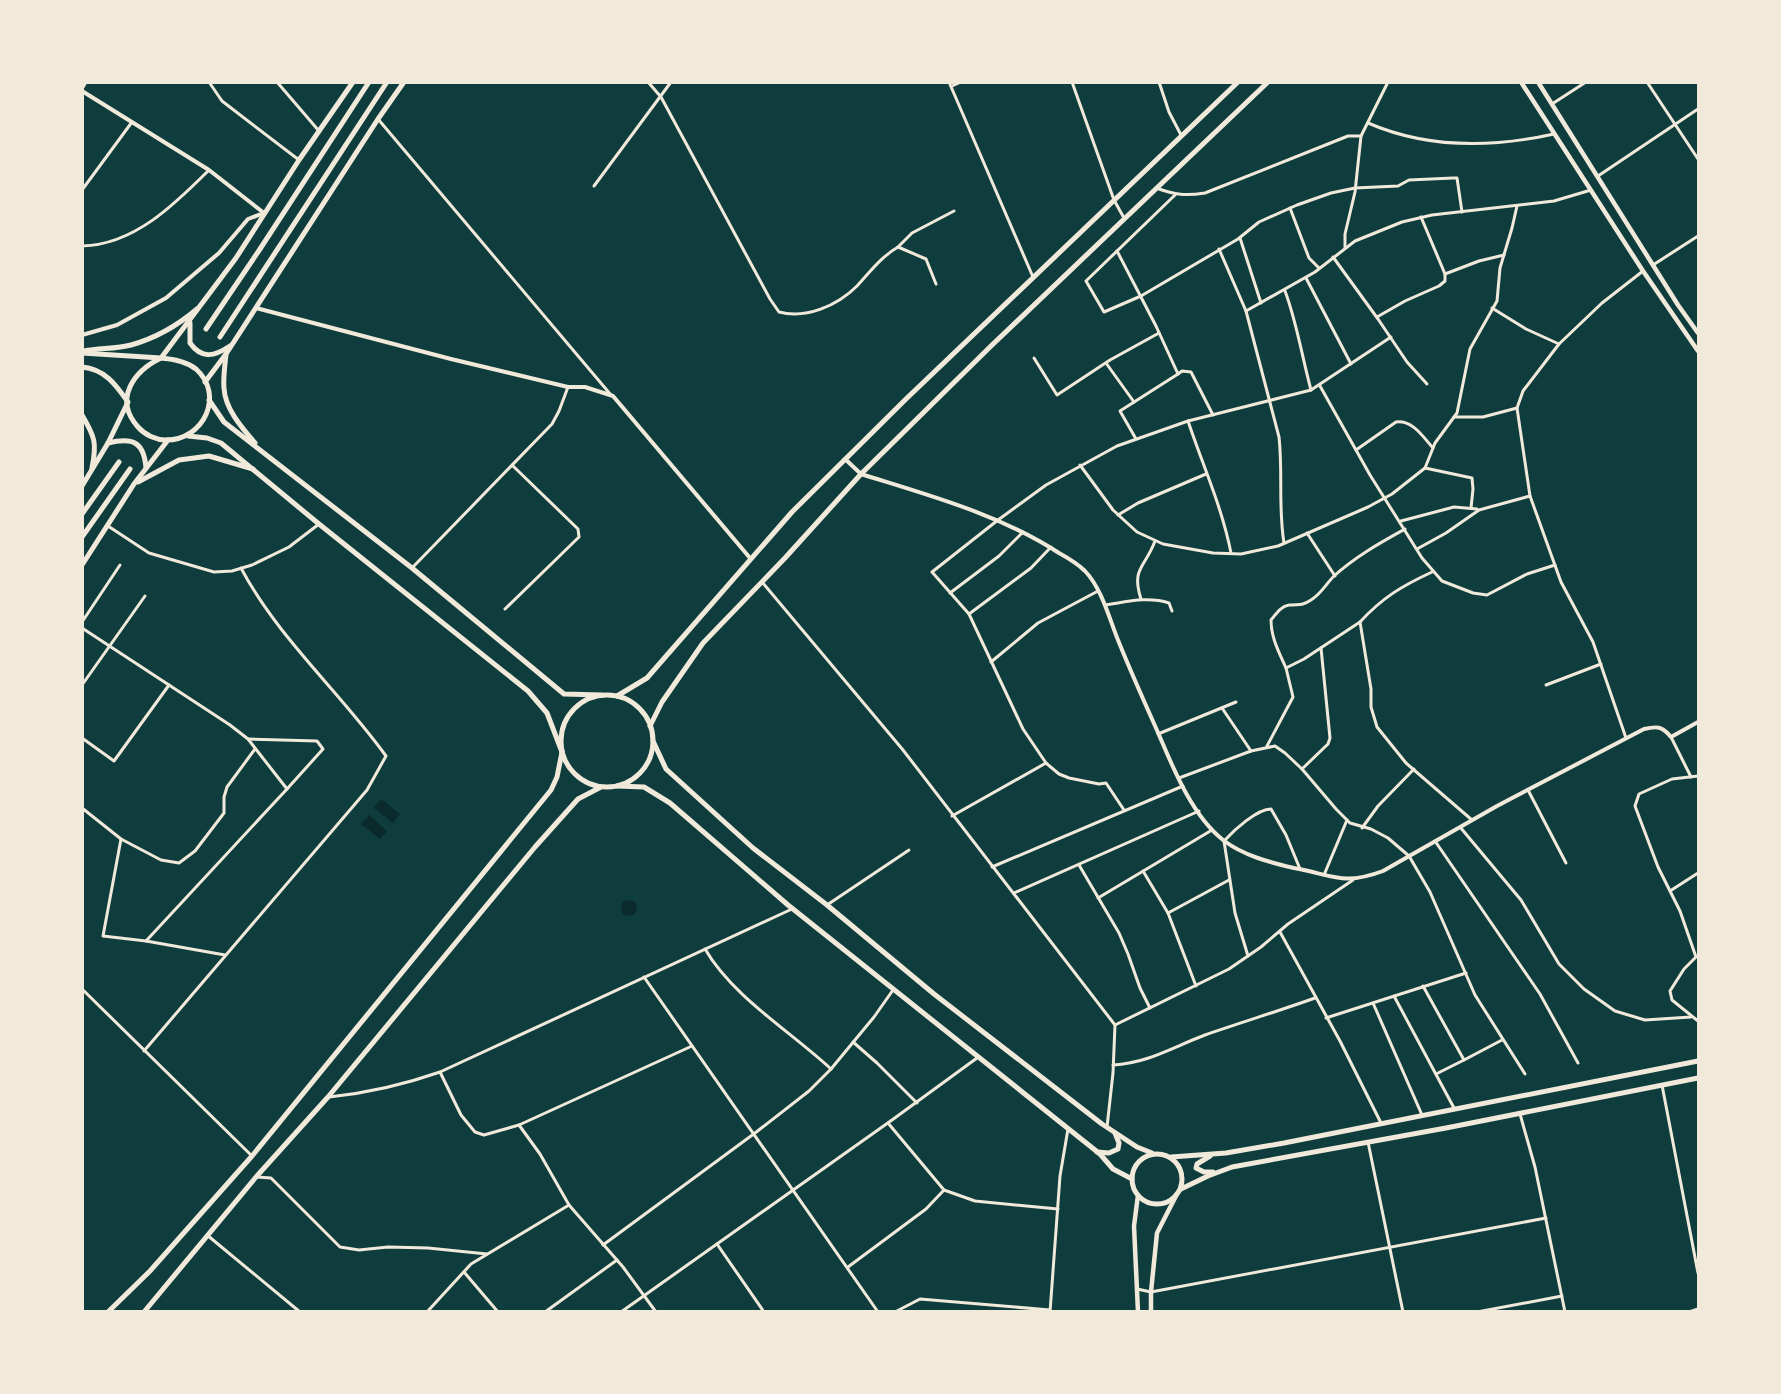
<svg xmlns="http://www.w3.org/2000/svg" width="1781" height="1394" viewBox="0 0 1781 1394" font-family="'Times New Roman',serif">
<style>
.water{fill:#0a2a2b}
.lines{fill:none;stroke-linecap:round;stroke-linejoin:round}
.minor{stroke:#f1e9da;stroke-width:3}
.tertiary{stroke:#f1e9da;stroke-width:4}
.secondary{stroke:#f1e9da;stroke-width:4.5}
.primary{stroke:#f1e9da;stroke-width:5}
.trunk{stroke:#f1e9da;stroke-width:5}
</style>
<rect width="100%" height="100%" fill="#0f3d3e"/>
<!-- water -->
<g class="water">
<path d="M381,799L400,814L393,823L374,808Z"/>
<path d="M369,815L387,831L380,839L361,824Z"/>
<circle cx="629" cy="908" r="8"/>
</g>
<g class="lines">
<!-- minor -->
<g class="minor">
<path d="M209,82L222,101L299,160"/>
<path d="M277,82L319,131"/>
<path d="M648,82L661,97L770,299L779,312C806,319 837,306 857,286C870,272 881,257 898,247L926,259L936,284"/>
<path d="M949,82L1033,277"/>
<path d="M1072,82L1114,200L1124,218"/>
<path d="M1159,82L1169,112L1181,135"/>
<path d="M1647,82L1698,159"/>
<path d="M952,86L961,82"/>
<path d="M82,89L86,82"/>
<path d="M1552,104L1586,82"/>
<path d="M378,119L611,395"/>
<path d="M1368,123C1428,149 1491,148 1554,134"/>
<path d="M1598,176L1698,109"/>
<path d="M594,186L671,82"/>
<path d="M1156,188C1176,195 1185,196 1205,193L1328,144L1348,136H1361"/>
<path d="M82,190L132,122"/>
<path d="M1175,195L1086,281L1104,312L1141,296L1238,239L1259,222L1297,205L1331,193L1355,188L1398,186L1409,180L1453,178H1457L1462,212"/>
<path d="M1290,208L1309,258L1319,268"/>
<path d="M1240,238L1261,303"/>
<path d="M82,246C134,245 175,204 209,170"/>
<path d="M898,247L912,233L954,211"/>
<path d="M1345,247V234L1355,192L1361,136L1388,82"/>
<path d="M1219,249L1246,311L1279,437C1283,473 1278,507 1284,543"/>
<path d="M1117,251L1156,326L1178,374L1182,371L1191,372L1213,415"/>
<path d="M1333,257L1378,319L1407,362L1427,384"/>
<path d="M1653,265L1698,236"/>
<path d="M1445,274L1479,261L1504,255"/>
<path d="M1306,278L1351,364"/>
<path d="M1285,291C1297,323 1302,357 1311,390"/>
<path d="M1492,308L1526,329L1559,344"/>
<path d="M1246,311L1315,272L1355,241L1402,222L1432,215L1554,201L1591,190"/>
<path d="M1377,317L1405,301L1439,286L1445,281V274L1421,217"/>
<path d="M1034,358L1057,395L1110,360L1159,333"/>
<path d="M1106,363L1134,402"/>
<path d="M1320,386L1370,475L1422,558L1442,581L1473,593L1487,595L1527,574L1555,565"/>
<path d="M1454,417H1483L1517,408"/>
<path d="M1188,421C1203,466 1222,507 1231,553"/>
<path d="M1136,439L1120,411L1178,374"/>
<path d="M1356,450L1396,422C1413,420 1423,437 1433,448"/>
<path d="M1080,465L1113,510L1137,532L1163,544L1213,553L1241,554L1278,546L1368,507L1392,494L1425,468L1435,443L1457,413L1470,349L1497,301L1500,268L1512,228L1517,206"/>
<path d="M1425,468L1472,478L1473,489L1471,508"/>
<path d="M1118,515L1138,503L1206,474"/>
<path d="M1401,521L1454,507L1477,509"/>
<path d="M108,526L149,553L214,572L232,571L252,565L289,547L319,524"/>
<path d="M1307,533L1335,576"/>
<path d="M1417,549L1446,533L1479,510L1530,496"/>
<path d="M412,568L552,424L559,411L568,387"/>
<path d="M1432,572C1402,586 1383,597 1360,622L1371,689V707L1377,727L1406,763L1472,820"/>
<path d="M762,582L903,750L1115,1025L1113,1073L1107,1127"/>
<path d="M950,593L999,556L1023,532"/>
<path d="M1141,599C1131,568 1145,568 1155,541"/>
<path d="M1105,605C1126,602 1148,596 1169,603L1172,611"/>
<path d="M505,609L579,537L578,529L513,466"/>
<path d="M969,614L1031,568L1051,547"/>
<path d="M82,622L120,565"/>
<path d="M82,628L230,725L248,739L287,789L146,941"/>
<path d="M991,662L1038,623L1098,591"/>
<path d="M1286,668C1279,652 1271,638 1271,620C1276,614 1281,606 1289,605C1299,604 1302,606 1311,600C1321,594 1326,584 1334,576C1356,556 1380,543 1405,529"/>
<path d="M82,685L145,596"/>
<path d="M1546,685L1601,664"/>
<path d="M1222,708L1251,751"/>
<path d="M1158,734L1236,702"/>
<path d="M1671,737L1691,777"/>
<path d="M82,738L114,761L169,685"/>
<path d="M1626,738L1593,642L1561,582L1530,496L1517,408L1523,391L1559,344L1602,303L1643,271"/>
<path d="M248,739L317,741L323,749L287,789"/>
<path d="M1267,746L1293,697L1286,668L1304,659L1360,622"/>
<path d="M1302,769L1328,744L1330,738L1321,648"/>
<path d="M1698,776L1672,779L1639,794L1635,806L1658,867L1680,911L1696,957L1684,969L1670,991L1672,1000L1698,1021"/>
<path d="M1179,778L1251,751L1275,746L1285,753L1302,769L1336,809L1350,823L1371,829L1388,838L1409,856L1430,892L1475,995L1525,1074"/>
<path d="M1528,790L1566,863"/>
<path d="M82,808L121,839L103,936L146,941L225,955"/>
<path d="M1124,810L1106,783L1099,784L1069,778L1059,774L1046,763L1023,729L969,614L932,572L998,520L1046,485L1117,446L1188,421L1311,390L1391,337"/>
<path d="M952,816L1046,763"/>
<path d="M1460,827L1521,900L1559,964L1584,989L1615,1011L1645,1020L1691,1017"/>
<path d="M1362,828L1378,806L1414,769"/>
<path d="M121,839L161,860L179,863L195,851L224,813V797L227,787L255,749"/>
<path d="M1435,841L1540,994L1578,1063"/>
<path d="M1079,865L1119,933L1128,954L1140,988L1150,1008"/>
<path d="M992,867L1183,786"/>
<path d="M1143,871L1168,913L1196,986"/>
<path d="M1324,875L1347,820"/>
<path d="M1670,891L1698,873"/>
<path d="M1014,893L1199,811"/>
<path d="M1098,898L1212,830"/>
<path d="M827,905L909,850"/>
<path d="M1168,913L1229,880"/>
<path d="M1280,932L1340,1041L1381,1123"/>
<path d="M705,949C733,997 790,1031 831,1069"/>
<path d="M1248,956L1235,913L1224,841C1234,830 1257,809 1271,809L1286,835L1300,869"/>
<path d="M644,977L878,1312"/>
<path d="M1423,986L1464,1060L1502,1040"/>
<path d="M82,989L252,1156"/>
<path d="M1394,996L1454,1108"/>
<path d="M1373,1003L1422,1115"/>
<path d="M1326,1018L1466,973"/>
<path d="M1115,1025L1229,969L1261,947L1288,924L1353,880"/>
<path d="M853,1042L877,1063L917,1103"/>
<path d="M144,1051L367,790L386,756C340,692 278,638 241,568"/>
<path d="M1113,1065C1148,1063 1173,1047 1205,1035C1242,1022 1279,1011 1315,998"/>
<path d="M440,1072L461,1115L475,1132L484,1135L519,1125L692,1046"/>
<path d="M1436,1074L1464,1060"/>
<path d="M1662,1085L1698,1273"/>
<path d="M329,1097C368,1093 403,1085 440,1072L792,909"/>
<path d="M1520,1114L1535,1167L1565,1312"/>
<path d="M888,1123L944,1190L975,1201L1058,1209"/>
<path d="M519,1125L540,1154L569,1205L623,1267L656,1312"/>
<path d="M1368,1142L1403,1312"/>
<path d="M257,1177L271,1178L340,1247L359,1250L388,1247L428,1248L487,1254"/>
<path d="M207,1235L300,1312"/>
<path d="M717,1244L764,1312"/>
<path d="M603,1245L755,1133L809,1091L831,1069L874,1017L893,990"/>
<path d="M848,1267L926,1209L944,1190"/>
<path d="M464,1272L498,1312"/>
<path d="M1137,1289L1151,1292L1546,1218"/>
<path d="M427,1312L471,1264L569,1205"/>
<path d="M545,1312L617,1260"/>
<path d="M621,1312L892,1120L977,1058"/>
<path d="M895,1312L920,1299L1050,1310"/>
<path d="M1050,1312L1060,1176L1068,1129"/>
<path d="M1477,1312L1562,1296"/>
<path d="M1689,1312L1698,1309"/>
</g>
<!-- tertiary -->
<g class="tertiary">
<path d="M82,91L209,170L264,213"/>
<path d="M256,308L451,359L568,387H585L613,396L750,558"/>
<path d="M82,335L117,325L166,298L219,253L248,219L264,213"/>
<path d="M845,459L861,474C928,495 999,514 1059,553C1068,558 1078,564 1085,571C1102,589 1109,618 1118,640C1130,670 1143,699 1156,728C1172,765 1191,815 1223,840C1244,856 1269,862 1294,868C1333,875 1343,886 1383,871L1497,806L1644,729C1657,726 1662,726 1671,737L1698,722"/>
</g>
<!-- secondary -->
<g class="secondary">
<path d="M1521,82L1643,271L1698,351"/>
<path d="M1538,82L1678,305L1698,333"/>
<path d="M1138,1195L1134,1226L1138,1312"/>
<path d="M1151,1312V1292L1157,1233L1177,1194"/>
</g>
<!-- primary -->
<g class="primary">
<path d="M617,696L647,678L792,512L906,399L1238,82"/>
<path d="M650,726L662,702L703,643L785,558L861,474L991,346L1268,82"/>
<circle cx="1157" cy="1179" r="25"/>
<path d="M1210,1156L1197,1164L1196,1168L1204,1172H1213"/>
<path d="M1171,1157L1226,1153L1284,1143L1698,1061"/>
<path d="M1181,1189L1208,1176L1232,1167L1446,1128L1698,1078"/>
<path d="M108,1312L150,1271L252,1156L551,790L557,777L562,752"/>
<path d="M144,1312L256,1177L328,1097L535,847L578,799L601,787"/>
</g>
<!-- trunk -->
<g class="trunk">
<path d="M190,323V343C202,360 215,356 230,346"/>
<path d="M206,329L260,249L369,82"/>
<path d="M220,337L387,82"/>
<path d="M84,351C100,348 116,349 131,345C156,338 177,326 197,309"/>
<path d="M82,353L161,358L236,258L299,160L353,82"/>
<path d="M226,354C225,365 223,377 224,388C225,409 242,428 255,443"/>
<path d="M161,358C173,359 186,361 196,369C225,395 204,440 166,440C156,440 145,435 138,427C113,399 134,371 161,358Z"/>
<path d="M82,367C105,369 116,385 128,402L108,443L82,486"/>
<path d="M205,382L226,354L378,119L404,82"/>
<path d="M209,400L224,422L412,568L564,694L602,695"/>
<path d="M82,415C95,437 97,443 92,468"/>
<path d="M188,436L207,438L221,443L319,524L528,691L547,713L562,752"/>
<path d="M108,443C133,437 144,442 146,468"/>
<path d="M138,482L179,460L209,456L253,469"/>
<path d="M82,514L119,462"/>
<path d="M82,537L130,469"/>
<path d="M82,565L134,484L168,440"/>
<circle cx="607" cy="741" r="46"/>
<path d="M653,741L666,769L753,848L827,905L934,994L1102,1124L1137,1147L1152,1153"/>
<path d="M617,786L644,787L670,803L788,905L1100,1154L1113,1169L1132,1179"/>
<path d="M1097,1152L1109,1153L1118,1149L1119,1143L1115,1133"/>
</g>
</g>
<!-- border -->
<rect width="1781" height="1394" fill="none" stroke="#f1e9da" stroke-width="168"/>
</svg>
